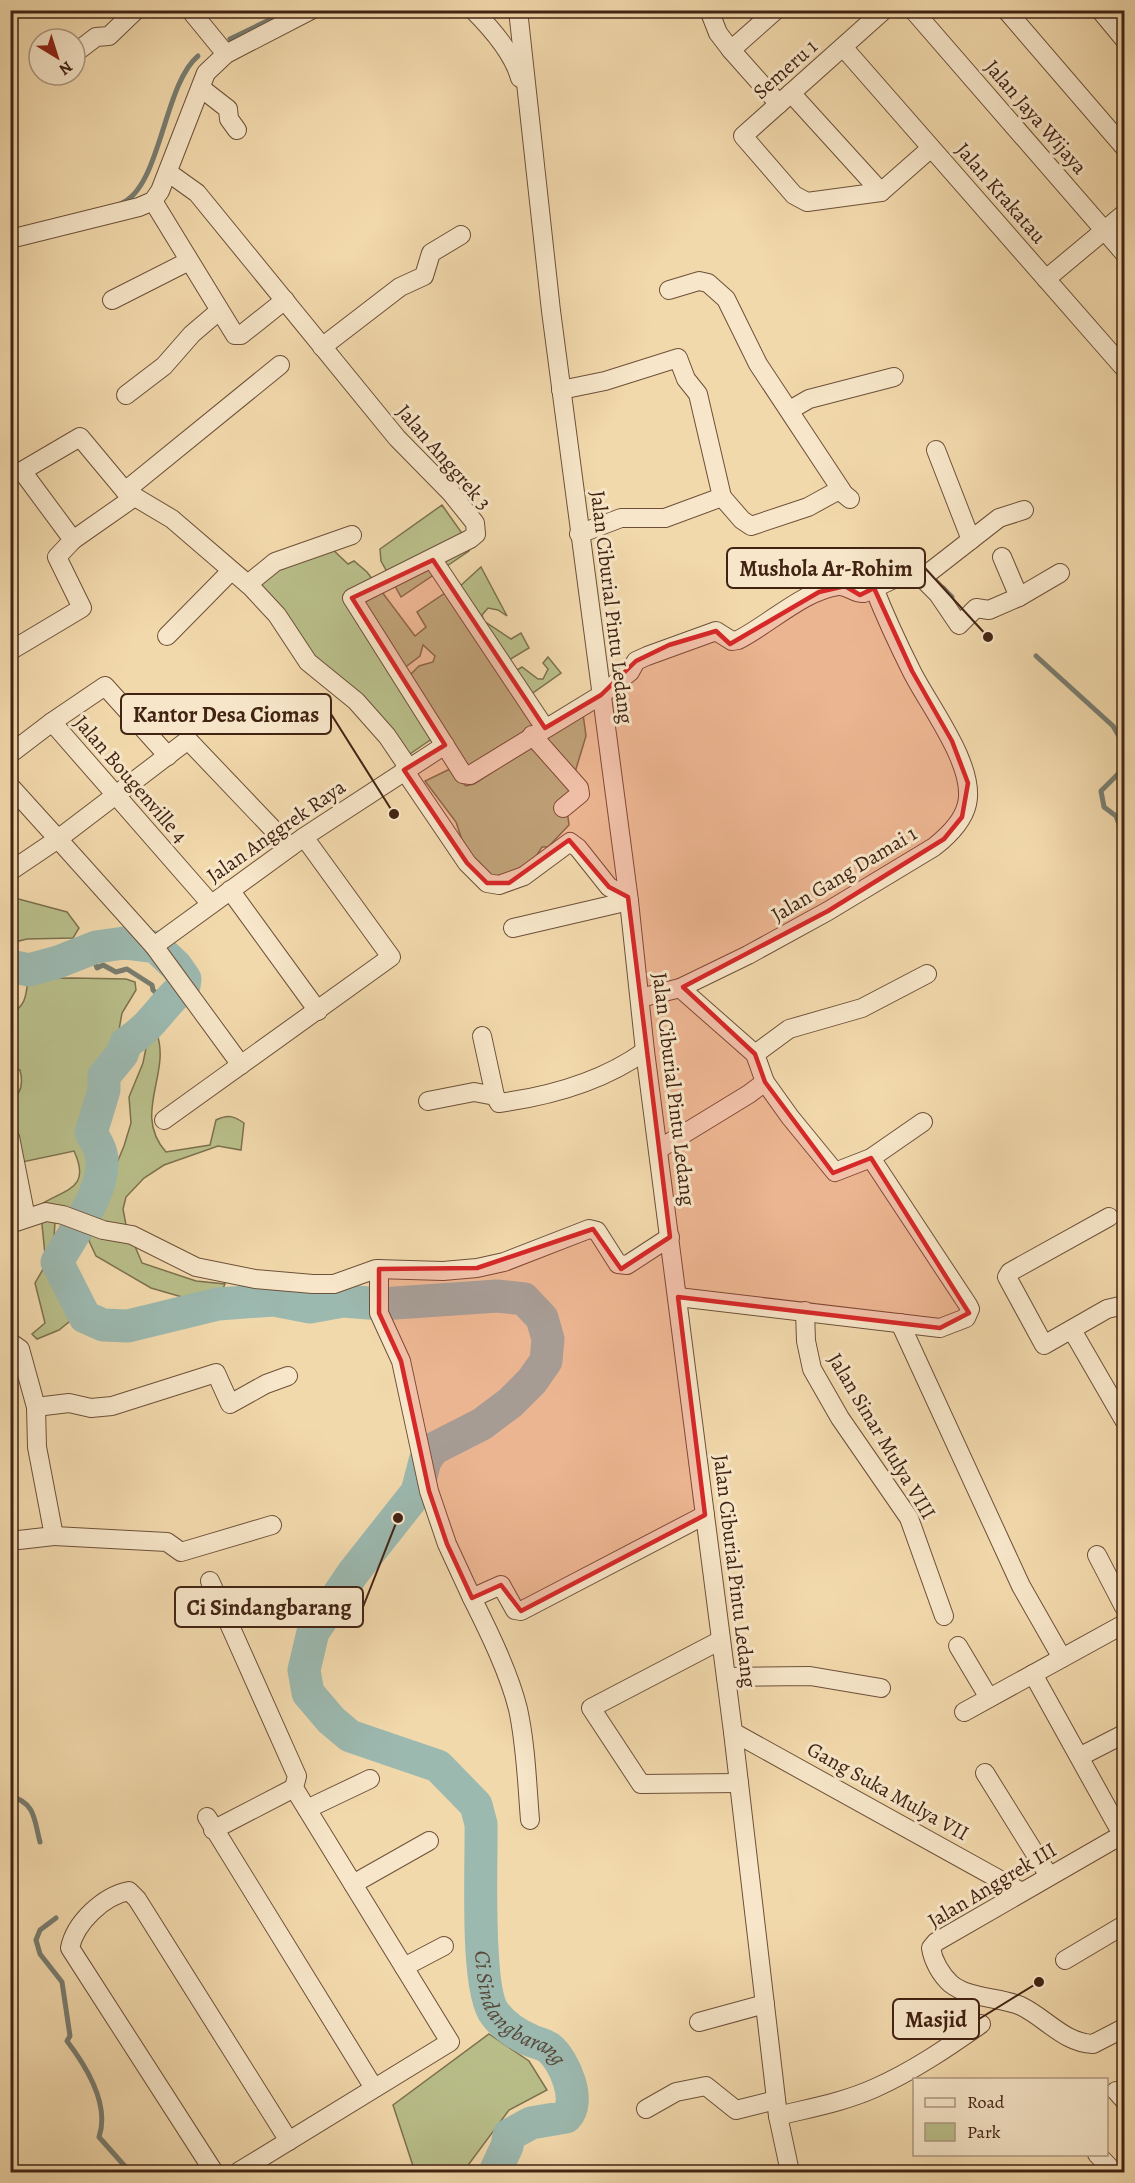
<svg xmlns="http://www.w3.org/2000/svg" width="1135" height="2183" viewBox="0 0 1135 2183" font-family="Alegreya,serif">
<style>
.green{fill:#b9bf8a;stroke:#7d714e;stroke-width:1.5}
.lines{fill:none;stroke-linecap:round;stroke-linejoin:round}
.stream{stroke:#787d71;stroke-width:5}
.river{stroke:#9cb9b0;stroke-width:33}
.minor-casing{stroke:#6d5039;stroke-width:20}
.minor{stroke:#f7e6c9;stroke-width:18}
.marked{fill:#d62828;fill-opacity:0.2;stroke:#d62828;stroke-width:4.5;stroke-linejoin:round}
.labels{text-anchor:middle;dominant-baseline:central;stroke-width:6;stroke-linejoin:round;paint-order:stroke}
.street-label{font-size:21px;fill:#412313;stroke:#f7e6c9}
.water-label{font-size:22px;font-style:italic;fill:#58483a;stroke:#f7e6c9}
.leader{fill:none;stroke:#412313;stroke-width:2}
.callout-dot{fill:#412313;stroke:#f7e6c9;stroke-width:2}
.callout{fill:#f7e6c9;stroke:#412313;stroke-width:2}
.callout-label{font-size:22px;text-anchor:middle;font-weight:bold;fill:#412313}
</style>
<rect width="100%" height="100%" fill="#f2d9ac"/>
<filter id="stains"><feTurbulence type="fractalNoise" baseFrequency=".00333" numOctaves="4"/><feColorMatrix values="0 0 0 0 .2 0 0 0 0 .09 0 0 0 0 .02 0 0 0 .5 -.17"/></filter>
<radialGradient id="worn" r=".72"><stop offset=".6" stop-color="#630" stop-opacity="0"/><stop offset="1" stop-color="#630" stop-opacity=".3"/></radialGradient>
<!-- green -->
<g class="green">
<path d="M442,505L471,546L469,551L401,597L381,561L380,549Z"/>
<path d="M329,546L348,564L354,561L367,572L415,636L426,627L417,612L448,591L535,726L471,767H465L407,678L419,666L433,662L435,656L423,645L420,656L403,669L433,738L404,758L246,582Z"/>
<path d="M481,567L507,616L498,610L488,608L482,615L484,621L511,639L521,633L529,648L509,660L458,588Z"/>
<path d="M548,657L561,673L527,697L517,670L522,667L538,679H543L548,669L543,663Z"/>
<path d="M583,714L586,736L566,802L569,825L548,847H542L532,863L500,879L488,874L466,852L456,822L425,781L450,769L466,786L474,784Z"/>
<path d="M11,897L67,912L79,928L73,938L27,939L19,941L11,947Z"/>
<path d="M72,978L126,979L135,982L136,990L122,1013L115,1052L93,1086L85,1124L91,1154L89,1186L87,1200L80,1210L63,1212L55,1220L53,1262L81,1319L69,1322L59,1330L37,1339L32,1334L45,1323L35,1283L46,1264L40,1205C64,1189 92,1190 74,1151L13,1164L10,1159V1100C23,1094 23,1082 20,1070L11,1068V1014C26,1005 26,996 28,979Z"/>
<path d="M157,1034C171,1074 132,1114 166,1152L210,1145L216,1120C228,1114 234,1116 244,1123L241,1150L218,1146L164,1165L144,1178L126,1197L123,1209L126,1225L142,1263L196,1281L225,1284L221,1293L210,1299H189L151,1288L96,1256L89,1241L94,1218L124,1146L131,1123L129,1097L143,1063L148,1038Z"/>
<path d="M489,2034L529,2061L547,2090L509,2110L463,2172H415L393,2105Z"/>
</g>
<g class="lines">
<!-- stream -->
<g class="stream">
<path d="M230,39L290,10"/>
<path d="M120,204C161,189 163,85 198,56"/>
<path d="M943,588L952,597"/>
<path d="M1036,656L1113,726L1124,745"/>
<path d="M1124,768L1101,791L1104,807L1116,816L1124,838"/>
<path d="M90,949L97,968L103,965L116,972L127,969L152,985L153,990L166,1002"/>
<path d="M10,1796C36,1803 34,1820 40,1842"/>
<path d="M56,1918L40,1930L36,1940L40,1954L62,1982L70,2036L67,2041C86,2066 110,2105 99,2137L130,2172"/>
</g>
<!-- river -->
<path class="river" id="s1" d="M10,966L29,970L58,962L96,947L124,943L156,947L176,966L185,979L184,986C161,1006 152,1027 126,1043L122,1054L104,1076V1090L91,1133C94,1138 98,1144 100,1150C112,1182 72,1235 57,1262L85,1317L103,1325L128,1326L218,1304L274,1300L310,1307L343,1301L381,1304L497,1296L524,1299L542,1318L548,1339L546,1361L532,1381L510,1403L482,1424L433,1449L425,1461L417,1492L353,1573L313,1632L304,1670L308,1693L331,1720L350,1736L438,1766L476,1805L481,1824C482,1861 475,1989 495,2014C504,2026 518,2035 532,2041C537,2043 544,2044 549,2048C564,2060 582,2101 566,2117L531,2123L509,2135L507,2146L495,2172"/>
<!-- minor casing -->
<g class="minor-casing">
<g id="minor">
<path d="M190,10L226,54"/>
<path d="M473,10C491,28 513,53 520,78"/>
<path d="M518,10L551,311L629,901L645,1051L733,1732L778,2116L790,2172"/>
<path d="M709,10L718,33L731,50L776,10"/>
<path d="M884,10L743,136L794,195L807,202L881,192L931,148"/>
<path d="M913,10L1124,253"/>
<path d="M1006,10L1124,147"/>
<path d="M1100,10L1124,39"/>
<path d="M843,47L1124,368"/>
<path d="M731,50L779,104"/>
<path d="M75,53L96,37L109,36L136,10"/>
<path d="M201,88L228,109L229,119L237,130"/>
<path d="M791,93L881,192"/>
<path d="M169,173L197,193L397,438L451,493L475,523L476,534L470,539L352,598L463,774L470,775L601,695L630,672L636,661L647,656L716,631L732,641L738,640C768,625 805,590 838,586C848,585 854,594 864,593L896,578H922L938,594L959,625L976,608L989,610L1019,597L1002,557"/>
<path d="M153,201L235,335H241L285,300"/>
<path d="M10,239L139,207L153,201L160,191L206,73L226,54L311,10"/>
<path d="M1046,279L1124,214"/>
<path d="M669,290L699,281L708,283L726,299L758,364L842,491"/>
<path d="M112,300L189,261"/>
<path d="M322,347L400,287L424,276L431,253L461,235"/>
<path d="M561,390L605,381L678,358L686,379L698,394L722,497"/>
<path d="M126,395L164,366L192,334L219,311"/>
<path d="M790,410L809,399L894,377"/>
<path d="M936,450L971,540"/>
<path d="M125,491L280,365"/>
<path d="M579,534L621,518H665L722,497L742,520L751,526L808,507L839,490L850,499"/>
<path d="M73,540L133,498"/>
<path d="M433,560L545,728"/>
<path d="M922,578L999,518L1024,510"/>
<path d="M248,584L275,562L352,535"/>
<path d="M1019,597L1060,573"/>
<path d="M167,636L231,571"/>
<path d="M10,651L82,608L57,557L73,540L22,471L80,437L125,491L172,519L251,587L277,615L308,662L356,701L387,736L408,767"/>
<path d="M52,722L105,686L168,756"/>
<path d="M532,735L579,788L580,794L563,808"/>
<path d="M10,754L52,722L211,904"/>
<path d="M404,770L467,863L487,883L499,885L524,876L570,842L578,848L609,887L628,897"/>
<path d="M10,786L58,839L12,870"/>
<path d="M230,890L318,1011"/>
<path d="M513,928L629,901"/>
<path d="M154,946L304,837L445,745"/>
<path d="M640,998L680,988L748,955L828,911L934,847C948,836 963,822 967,804C976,766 929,706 912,672C898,644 885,616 874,588"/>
<path d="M482,1036L495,1096"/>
<path d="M755,1054L789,1029L862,1008L927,974"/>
<path d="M241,1065L154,946L58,839L188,740L290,847"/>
<path d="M765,1082L790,1117L835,1172L871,1158L923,1122"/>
<path d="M428,1101L474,1092L495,1096L499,1103C551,1096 602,1082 645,1051"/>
<path d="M164,1120L391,957L304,837"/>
<path d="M10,1137L26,1218"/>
<path d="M659,1149L749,1094L765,1082L755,1054L680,988"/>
<path d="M1109,1217L1010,1272L1007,1277L1044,1345L1107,1309L1124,1305"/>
<path d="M10,1224L46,1212L63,1215L103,1230L132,1235L196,1267L255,1279L313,1284H334L376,1269L443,1271L477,1268L504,1262L589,1229L597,1231L618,1264L627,1265L670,1237"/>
<path d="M379,1269V1313L401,1361L429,1491L447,1544L472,1598L501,1585L515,1610L521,1611L705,1515"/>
<path d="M678,1297L940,1328L966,1318L970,1309L968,1305L871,1158"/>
<path d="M805,1311L806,1341L812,1369L840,1418L909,1518L944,1616"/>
<path d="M900,1323L1021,1586L1062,1658"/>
<path d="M1072,1330L1124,1420"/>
<path d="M10,1342L20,1349L36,1407L37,1447L54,1536L10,1541"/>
<path d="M36,1407L69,1403L91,1408L112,1406L216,1373L230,1404L266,1384L288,1376"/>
<path d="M54,1536L167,1542L181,1552L272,1525"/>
<path d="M1097,1555L1124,1607"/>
<path d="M210,1581L297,1776L294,1788L450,2042L238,2172"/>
<path d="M472,1598C489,1632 509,1673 518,1709C526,1746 527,1783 530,1820"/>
<path d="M721,1640L591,1708L641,1784L739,1783"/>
<path d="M958,1646L989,1698"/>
<path d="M1033,1674L1124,1838"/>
<path d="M726,1677L810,1676L881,1688"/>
<path d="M964,1712L1124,1624"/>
<path d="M733,1732L1020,1891"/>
<path d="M1081,1756L1124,1734"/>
<path d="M985,1773L1049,1876"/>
<path d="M307,1809L370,1779"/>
<path d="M207,1817L374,2088"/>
<path d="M213,1830L294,1788"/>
<path d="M1124,1838L1113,1840L936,1942L931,1948C933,1961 941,1975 951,1984C970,1999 1000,1997 1021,2006C1046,2018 1064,2043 1093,2044L1124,2028"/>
<path d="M353,1884L429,1841"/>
<path d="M1065,1960L1124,1925"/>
<path d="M404,1967L444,1946"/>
<path d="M699,2022L765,2004"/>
<path d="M1116,2091L1124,2100"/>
<path d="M646,2109L676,2092L706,2086L736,2110L776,2100"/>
<path d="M778,2116C810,2108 844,2102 875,2088C913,2071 947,2048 981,2024"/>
<path d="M1097,2154L1114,2172"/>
<path d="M214,2172L70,1948C75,1923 103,1896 129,1891L137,1899L289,2141"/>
</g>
</g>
<!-- minor -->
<use href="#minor" class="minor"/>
</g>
<!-- marked area -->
<path class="marked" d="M433,560L545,728L601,695L636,661L669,645L716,631L730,644L819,592L845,586L860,595L874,588L912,671L952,741L968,783L962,817L944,839L828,911L683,987L755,1054L765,1082L833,1173L871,1158L969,1313L940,1328L678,1297L705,1515L521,1611L501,1585L472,1598L447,1544L429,1491L401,1361L379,1313V1269L477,1268L593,1229L621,1269L670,1237L628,897L609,887L569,840L509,883H487L467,863L404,770L445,745L352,598Z"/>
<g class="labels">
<!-- street labels -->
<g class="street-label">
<text transform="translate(785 69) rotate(-42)">Semeru 1</text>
<text transform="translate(1036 117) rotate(49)">Jalan Jaya Wijaya</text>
<text transform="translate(1001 193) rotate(49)">Jalan Krakatau</text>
<text transform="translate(444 457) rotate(49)">Jalan Anggrek 3</text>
<text transform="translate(612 607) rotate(83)">Jalan Ciburial Pintu Ledang</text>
<text transform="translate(131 779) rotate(49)">Jalan Bougenville 4</text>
<text transform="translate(276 831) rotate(-35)">Jalan Anggrek Raya</text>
<text transform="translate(844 874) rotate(-31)">Jalan Gang Damai 1</text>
<text transform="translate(674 1089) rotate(83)">Jalan Ciburial Pintu Ledang</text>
<text transform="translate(882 1436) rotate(59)">Jalan Sinar Mulya VIII</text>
<text transform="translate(735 1571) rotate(83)">Jalan Ciburial Pintu Ledang</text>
<text transform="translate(888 1791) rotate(29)">Gang Suka Mulya VII</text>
<text transform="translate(992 1885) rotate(-31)">Jalan Anggrek III</text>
</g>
<!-- water labels -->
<g class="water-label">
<text stroke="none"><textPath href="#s1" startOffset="1959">Ci Sindangbarang</textPath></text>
</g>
</g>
<!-- callouts -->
<path class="leader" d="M988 637L925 568M394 814L331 714M398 1518L363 1607M1039 1982L979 2019"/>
<g class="callout-dot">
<circle cx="988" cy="637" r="6"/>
<circle cx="394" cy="814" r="6"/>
<circle cx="398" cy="1518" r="6"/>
<circle cx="1039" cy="1982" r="6"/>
</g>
<g class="callout">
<rect x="727" y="548" width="198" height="40" rx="6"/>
<rect x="121" y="694" width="210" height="40" rx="6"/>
<rect x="175" y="1587" width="188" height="40" rx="6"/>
<rect x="893" y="1999" width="86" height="40" rx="6"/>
</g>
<g class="callout-label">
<text x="826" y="576">Mushola Ar-Rohim</text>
<text x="226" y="722">Kantor Desa Ciomas</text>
<text x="269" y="1615">Ci Sindangbarang</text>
<text x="936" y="2027">Masjid</text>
</g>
<!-- margin -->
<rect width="1135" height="2183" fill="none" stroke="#f2d9ac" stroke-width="36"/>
<rect x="12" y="12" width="1111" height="2159" fill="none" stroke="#412313" stroke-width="3"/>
<rect x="18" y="18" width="1099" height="2147" fill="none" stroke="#412313" stroke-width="1.5"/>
<!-- legend -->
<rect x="913" y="2078" width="195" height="78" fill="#f7e6c9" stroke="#ae9880" stroke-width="1.5"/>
<rect x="925" y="2098" width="30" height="9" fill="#f7e6c9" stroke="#ae9880" stroke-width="1.5"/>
<text x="967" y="2108" font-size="18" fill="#412313">Road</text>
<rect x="925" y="2123" width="30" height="18" fill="#b9bf8a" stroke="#ae9880" stroke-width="1.5"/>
<text x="967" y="2138" font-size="18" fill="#412313">Park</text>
<!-- north arrow -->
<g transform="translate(57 57) rotate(142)"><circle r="28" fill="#f7e6c9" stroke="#ae9880" stroke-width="1.5"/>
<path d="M0-4.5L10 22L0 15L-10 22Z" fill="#8f2418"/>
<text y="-9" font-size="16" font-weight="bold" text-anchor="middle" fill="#412313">N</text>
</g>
<rect width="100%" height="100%" filter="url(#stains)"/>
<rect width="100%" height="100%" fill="url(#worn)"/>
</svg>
